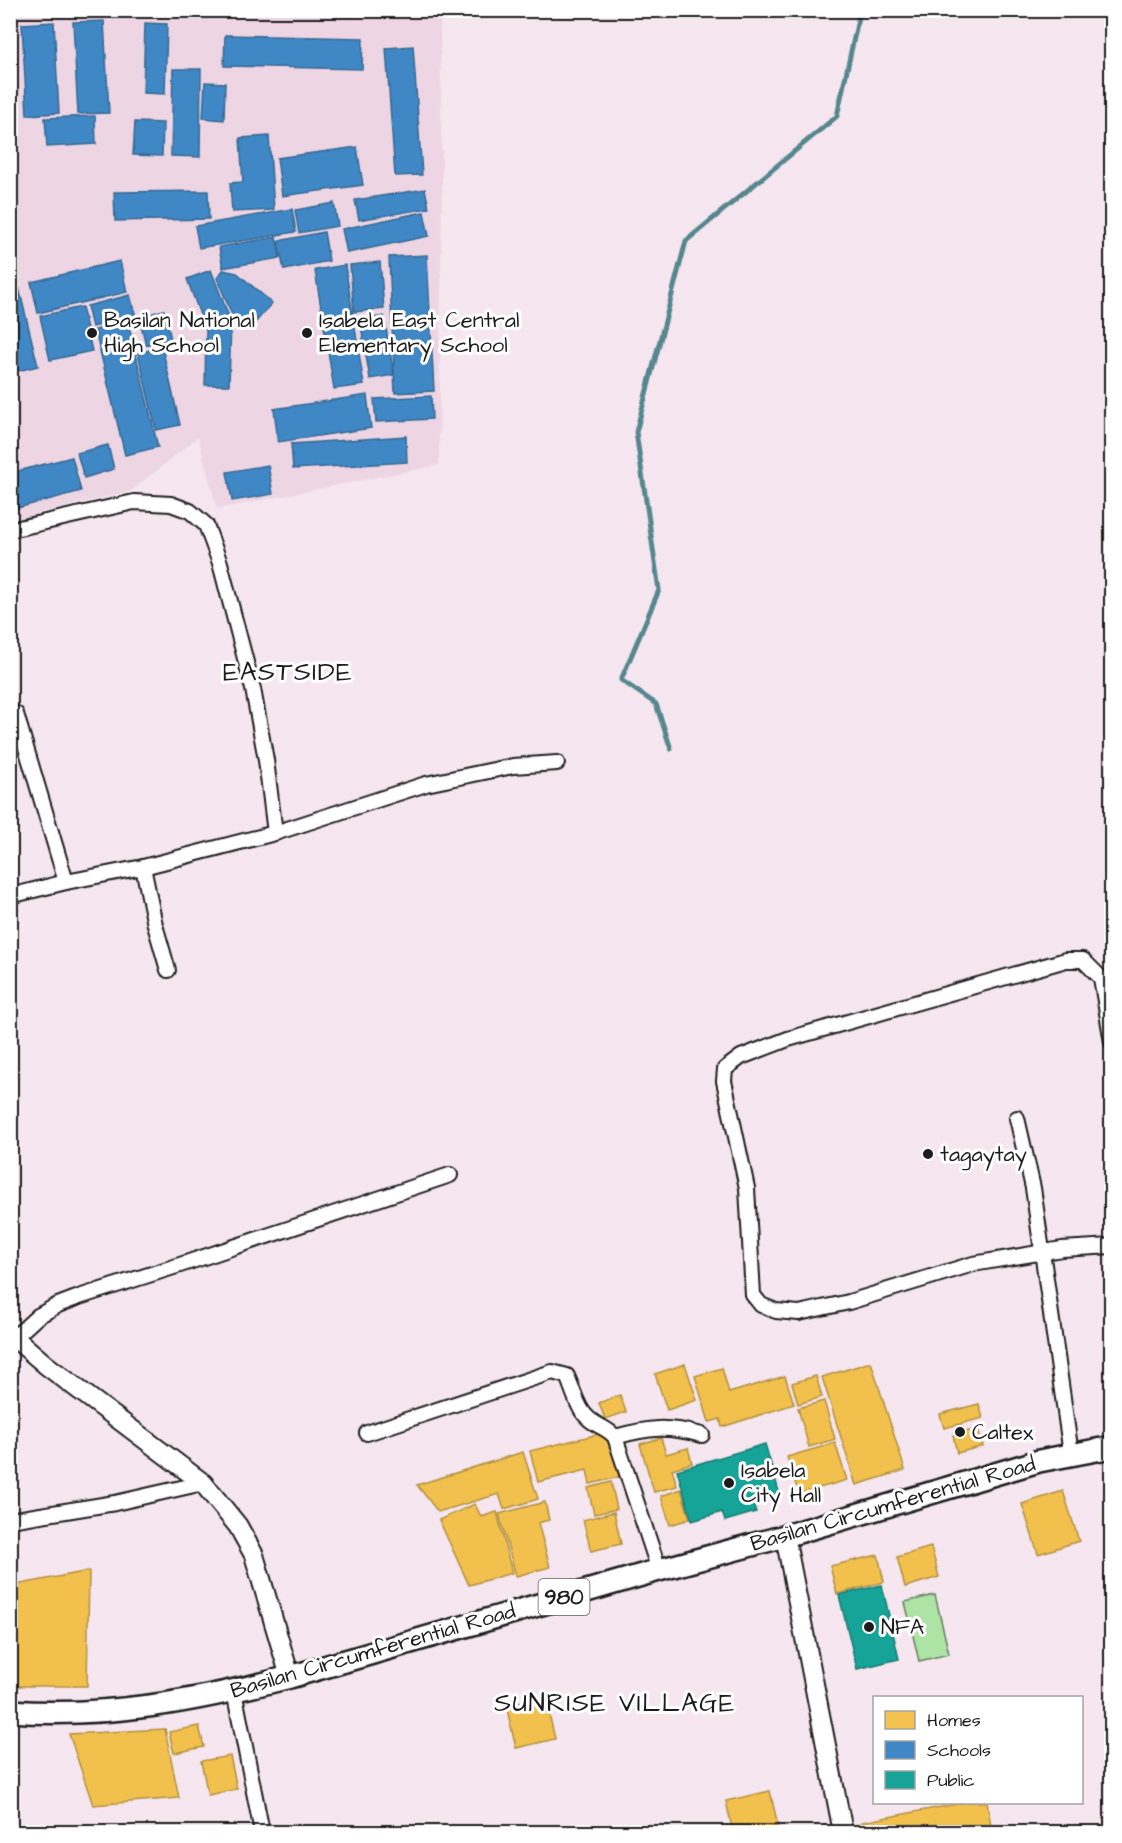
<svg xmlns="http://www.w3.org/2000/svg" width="1122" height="1843" viewBox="0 0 1122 1843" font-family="'Architects Daughter',sans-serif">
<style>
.built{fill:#eed5e4}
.green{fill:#aee3a6;stroke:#658061;stroke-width:1.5}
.homes{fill:#f2c14e;stroke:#b2903f;stroke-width:1.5}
.schools{fill:#3f88c5;stroke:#346892;stroke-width:1.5}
.public{fill:#17a398;stroke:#187a73;stroke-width:1.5}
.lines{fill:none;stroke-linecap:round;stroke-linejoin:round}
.stream{stroke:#57878e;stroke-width:5}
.street-casing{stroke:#1c1c1c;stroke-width:18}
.secondary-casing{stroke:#1c1c1c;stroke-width:22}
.primary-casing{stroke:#1c1c1c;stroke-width:26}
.street{stroke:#fff;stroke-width:14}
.secondary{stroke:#fff;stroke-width:18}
.primary{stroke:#fff;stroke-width:21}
.poi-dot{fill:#1c1c1c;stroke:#fff;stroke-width:2}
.labels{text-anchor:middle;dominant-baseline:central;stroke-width:6;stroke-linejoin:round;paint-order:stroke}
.shield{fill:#fff;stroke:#606060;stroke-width:1.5}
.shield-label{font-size:21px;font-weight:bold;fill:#1c1c1c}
.poi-label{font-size:22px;fill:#1c1c1c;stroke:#fff;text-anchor:start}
.street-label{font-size:22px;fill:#1c1c1c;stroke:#fff}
.quarter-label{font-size:26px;letter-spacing:1.5px;fill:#1c1c1c;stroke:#fff}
</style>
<rect width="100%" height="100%" fill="#f5e6ef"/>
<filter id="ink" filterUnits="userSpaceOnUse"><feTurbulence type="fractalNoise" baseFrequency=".0167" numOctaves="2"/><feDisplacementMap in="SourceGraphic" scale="12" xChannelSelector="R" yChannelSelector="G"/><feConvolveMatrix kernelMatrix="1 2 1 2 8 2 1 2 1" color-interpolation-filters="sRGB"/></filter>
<g filter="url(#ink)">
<!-- built -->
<path class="built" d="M10,11H440L442,183L439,465L217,509L198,437L131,491L11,520Z"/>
<!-- green -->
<path class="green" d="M935,1595L949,1654L919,1661L905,1602Z"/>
<!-- homes -->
<g class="homes">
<path d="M871,1362L905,1470L856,1485L822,1377Z"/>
<path d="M685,1364L697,1400L667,1410L655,1374Z"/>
<path d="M722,1368L729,1393L785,1376L794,1404L722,1427L720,1419L709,1422L695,1376Z"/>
<path d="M816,1376L822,1397L798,1404L792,1383Z"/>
<path d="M620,1395L626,1412L605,1419L599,1403Z"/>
<path d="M824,1401L835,1439L809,1447L798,1408Z"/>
<path d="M979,1404L983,1418L944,1428L940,1414Z"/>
<path d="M978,1429L983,1446L957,1453L953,1435Z"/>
<path d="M607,1432L619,1477L590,1484L587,1470L538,1482L530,1451Z"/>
<path d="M661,1438L666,1454L688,1448L692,1463L672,1469L677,1486L654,1492L640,1444Z"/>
<path d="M835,1443L847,1480L799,1494L787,1457Z"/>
<path d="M523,1452L538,1499L504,1509L499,1494L438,1512L417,1485Z"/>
<path d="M611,1482L617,1509L594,1514L588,1488Z"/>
<path d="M681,1489L690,1519L670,1525L661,1496Z"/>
<path d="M1063,1491L1079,1541L1038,1554L1022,1504Z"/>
<path d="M545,1502L549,1520L538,1523L550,1567L516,1576L499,1514Z"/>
<path d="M475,1504L481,1517L497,1512L512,1573L469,1585L439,1520Z"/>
<path d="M614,1512L621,1544L591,1551L583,1520Z"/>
<path d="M931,1547L939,1577L905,1587L897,1557Z"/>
<path d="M878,1555L884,1582L837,1594L830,1566Z"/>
<path d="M89,1571L87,1686H10V1586Z"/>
<path d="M545,1696L555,1739L516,1748L506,1705Z"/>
<path d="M199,1726L204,1747L174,1753L169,1732Z"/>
<path d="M165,1729L179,1798L93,1805L69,1734Z"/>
<path d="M230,1756L237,1789L208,1795L201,1761Z"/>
<path d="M770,1791L778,1826L749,1832H733L726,1801Z"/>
<path d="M967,1802H987L992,1832H864L862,1822Z"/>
</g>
<!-- schools -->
<g class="schools">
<path d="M104,21L109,113L78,114L73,22Z"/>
<path d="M54,22L59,113L27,115L22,24Z"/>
<path d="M145,23L167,24L165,94L143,93Z"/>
<path d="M225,35L363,38L362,69L224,66Z"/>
<path d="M413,46L422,175L395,176L386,48Z"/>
<path d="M173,69H201L200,157L171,156Z"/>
<path d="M205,82L225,83L224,120L203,118Z"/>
<path d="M95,116L96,144L47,147L45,118Z"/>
<path d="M135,122L163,123L162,156L133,155Z"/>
<path d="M269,136L274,210L232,212L230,183L243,182L240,138Z"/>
<path d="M357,147L363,185L282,196L277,158Z"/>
<path d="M425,189L429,208L359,220L355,200Z"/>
<path d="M208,191L209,219L115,221L114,192Z"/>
<path d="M334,203L338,226L299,233L295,210Z"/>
<path d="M292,209L296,232L199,248L195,226Z"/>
<path d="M424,212L429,236L347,253L342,229Z"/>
<path d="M324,232L329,261L284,270L278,241Z"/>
<path d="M276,237L280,258L223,268L219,247Z"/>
<path d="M427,255L434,391L395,393L389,257Z"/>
<path d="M120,261L127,292L38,313L31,282Z"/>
<path d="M380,262L384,309L354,312L350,265Z"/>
<path d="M345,265L364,385L334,389L315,270Z"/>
<path d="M211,270L231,322L229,385H205L206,331L187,279Z"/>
<path d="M223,270L237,273L272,303L249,330L232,315L217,278Z"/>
<path d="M19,288L38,366L10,373V290Z"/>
<path d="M130,295L136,317L92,327L87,306Z"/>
<path d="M82,307L92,351L50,360L40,316Z"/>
<path d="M164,310L171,339L146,345L139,317Z"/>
<path d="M384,316L394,375L370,379L360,320Z"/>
<path d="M128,322L158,447L125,455L95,330Z"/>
<path d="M162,347L180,425L156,430L138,353Z"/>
<path d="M367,395L371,428L278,442L274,409Z"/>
<path d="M431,396L432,419L376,422L374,399Z"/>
<path d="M406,436L407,462L293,469L291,444Z"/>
<path d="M108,445L114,469L84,478L77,453Z"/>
<path d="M72,457L81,491L10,510V473Z"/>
<path d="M268,465L273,494L232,501L227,472Z"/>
</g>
<!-- public -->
<g class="public">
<path d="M765,1444L780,1495L753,1503L756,1512L725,1521L722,1512L692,1521L677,1470Z"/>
<path d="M882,1585L899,1659L857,1669L839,1595Z"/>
</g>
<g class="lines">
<!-- stream -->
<path class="stream" d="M671,749L656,704L621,680L659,590L636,432L686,241L837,116L860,10"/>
<!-- street casing -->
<g class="street-casing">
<g id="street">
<path d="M10,530L134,502L171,504L190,511L206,525L220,563L253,689L266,760L275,833"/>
<path d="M16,714L66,882"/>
<path d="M143,867L155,925L168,970"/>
<path d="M10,896L66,882L143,867L275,833L426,784L513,766L557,763"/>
<path d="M1112,1042L1101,978L1083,960H1066L788,1039L741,1057L725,1069L724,1081L747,1188L753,1295L761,1305L776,1311L799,1313L849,1302L973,1264L1062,1249L1112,1246"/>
<path d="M1017,1118L1033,1188L1071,1454"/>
<path d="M15,1337L38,1316L58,1305L79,1297L180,1265L450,1175"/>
<path d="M367,1433L552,1372L567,1376C573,1389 577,1408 587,1417C595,1426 607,1427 615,1437L659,1570"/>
<path d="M615,1437C650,1427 667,1426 702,1435"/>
<path d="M10,1520L115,1503L203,1483"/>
<path d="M234,1691L262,1832"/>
</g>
</g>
<!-- secondary casing -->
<g class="secondary-casing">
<g id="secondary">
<path d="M10,1334L46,1365L203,1483L238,1526L254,1555L290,1677"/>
<path d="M785,1536L843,1832"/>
</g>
</g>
<!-- primary casing -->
<g class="primary-casing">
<path id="primary" d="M10,1711C108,1718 196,1701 290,1677L659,1570L785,1536L1039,1461L1112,1447"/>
</g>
<!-- street -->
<use href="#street" class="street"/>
<!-- secondary -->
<use href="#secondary" class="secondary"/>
<!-- primary -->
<use href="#primary" class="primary"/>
</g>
</g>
<!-- markers -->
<g class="poi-dot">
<circle cx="92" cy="333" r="6"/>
<circle cx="307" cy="333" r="6"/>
<circle cx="928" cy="1154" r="6"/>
<circle cx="960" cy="1432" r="6"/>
<circle cx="729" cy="1483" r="6"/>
<circle cx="869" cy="1627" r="6"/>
</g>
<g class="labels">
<!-- shield labels -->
<rect class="shield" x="538.5" y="1579" width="51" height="36" rx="4.5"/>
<g class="shield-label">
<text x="564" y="1597">980</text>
</g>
<!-- poi labels -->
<g class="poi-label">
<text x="104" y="320">Basilan National<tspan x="104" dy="25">High School</tspan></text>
<text x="319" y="320">Isabela East Central<tspan x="319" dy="25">Elementary School</tspan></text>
<text x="940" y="1154">tagaytay</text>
<text x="972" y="1432">Caltex</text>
<text x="741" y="1470">Isabela<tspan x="741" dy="25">City Hall</tspan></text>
<text x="881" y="1627">NFA</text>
</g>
<!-- street labels -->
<g class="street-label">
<text transform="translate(893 1504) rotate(-16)">Basilan Circumferential Road</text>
<text transform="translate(373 1651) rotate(-16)">Basilan Circumferential Road</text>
</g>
<!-- quarter labels -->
<g class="quarter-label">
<text x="288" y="672">EASTSIDE</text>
<text x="615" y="1703">SUNRISE VILLAGE</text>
</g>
</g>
<!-- margin -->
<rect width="1122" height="1843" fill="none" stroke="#fff" stroke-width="36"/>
<rect x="18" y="18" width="1086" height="1807" fill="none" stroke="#1c1c1c" stroke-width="2" filter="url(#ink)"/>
<!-- legend -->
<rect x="873" y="1696" width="210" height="108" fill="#ffffff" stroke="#a4a4a4" stroke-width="1.5"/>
<rect x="885" y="1711" width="30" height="18" fill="#f2c14e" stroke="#a4a4a4" stroke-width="1.5"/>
<text x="927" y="1726" font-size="18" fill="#1c1c1c">Homes</text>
<rect x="885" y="1741" width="30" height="18" fill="#3f88c5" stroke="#a4a4a4" stroke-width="1.5"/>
<text x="927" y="1756" font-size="18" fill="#1c1c1c">Schools</text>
<rect x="885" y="1771" width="30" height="18" fill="#17a398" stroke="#a4a4a4" stroke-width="1.5"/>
<text x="927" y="1786" font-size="18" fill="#1c1c1c">Public</text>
</svg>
